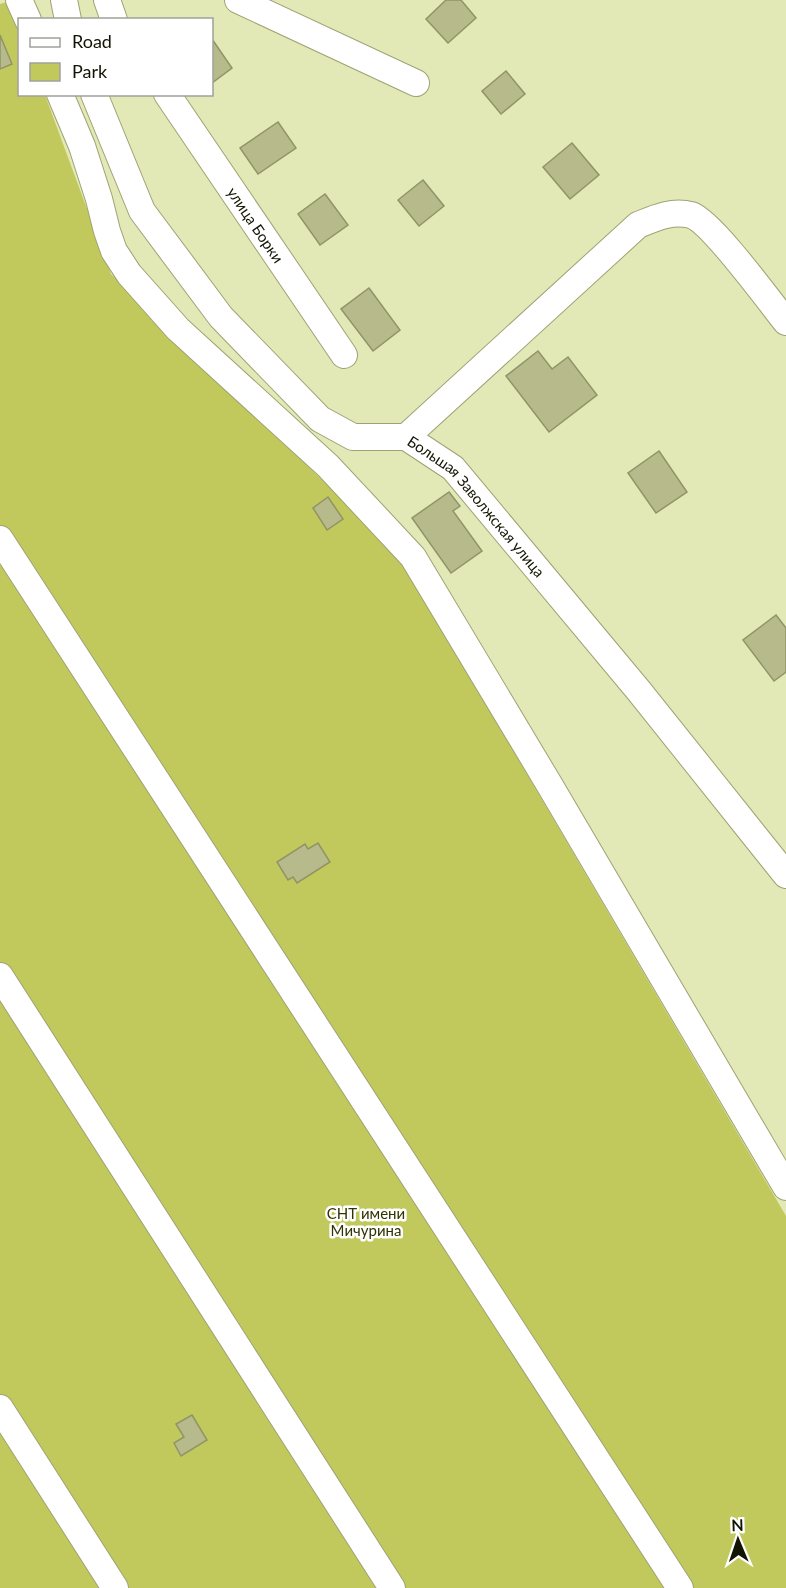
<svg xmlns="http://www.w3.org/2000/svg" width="786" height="1588" viewBox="0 0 786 1588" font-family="Lato,sans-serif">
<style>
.green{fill:#c2c95c}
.building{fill:#b7bb8c;stroke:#909466;stroke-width:1.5}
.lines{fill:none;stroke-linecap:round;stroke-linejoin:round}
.minor-casing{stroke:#9fa374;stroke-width:28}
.minor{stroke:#fff;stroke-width:26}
.labels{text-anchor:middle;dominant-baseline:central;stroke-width:5;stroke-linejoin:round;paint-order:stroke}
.street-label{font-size:15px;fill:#131403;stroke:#fff}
.park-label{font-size:15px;fill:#323400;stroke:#fff}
</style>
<rect width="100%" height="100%" fill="#e3e8b7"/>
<!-- green -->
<path class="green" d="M10,1L19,26L20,94L45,95L111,274L398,554L786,1216V1588H0V4Z"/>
<!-- building -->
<g class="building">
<path d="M446,0H461L476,18L448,43L426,19Z"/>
<path d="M0,35L12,64L0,69Z"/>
<path d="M212,39L232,68L212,83Z"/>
<path d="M506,71L525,94L501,114L482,91Z"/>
<path d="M278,122L296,148L258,174L240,148Z"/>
<path d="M572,143L599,175L570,199L543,167Z"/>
<path d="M423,180L444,206L419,226L398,200Z"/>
<path d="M325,194L348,225L320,245L298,214Z"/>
<path d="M369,288L400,330L373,351L341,309Z"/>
<path d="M538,351L552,369L568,357L597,395L549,432L506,376Z"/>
<path d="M659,451L687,492L656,513L628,473Z"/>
<path d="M449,492L460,506L453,511L482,551L451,573L412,518Z"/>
<path d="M328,497L343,519L327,530L313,508Z"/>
<path d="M776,615L786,628V672L774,681L743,640Z"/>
<path d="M318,843L330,862L297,883L293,877L288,880L277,862L305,844L308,849Z"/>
<path d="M192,1415L207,1440L181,1456L174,1443L184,1437L176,1424Z"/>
</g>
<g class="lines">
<!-- minor casing -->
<g class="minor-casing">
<g id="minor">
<path d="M19,0L28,20"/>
<path d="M64,0L68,20"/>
<path d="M107,0L114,20"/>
<path d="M238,0L416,83"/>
<path d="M60,94L82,146L99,199L107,231L114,251L129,274L178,329L328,466L413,557L549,784L786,1187"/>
<path id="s1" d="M94,94L142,211L221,317L320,419L353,437H406L453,468L639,691L786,875"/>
<path id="s2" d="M167,94L344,355"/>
<path d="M406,437L638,225C655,218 672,210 691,215C711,221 770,302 786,322"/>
<path d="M0,539L680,1588"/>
<path d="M0,976L392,1588"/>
<path d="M0,1408L115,1588"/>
</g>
</g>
<!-- minor -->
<use href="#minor" class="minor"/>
</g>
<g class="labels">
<!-- street labels -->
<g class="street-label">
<text stroke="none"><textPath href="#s2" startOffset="158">улица Борки</textPath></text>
<text stroke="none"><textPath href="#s1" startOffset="591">Большая Заволжская улица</textPath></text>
</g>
<!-- park labels -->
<g class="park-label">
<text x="366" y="1213">СНТ имени<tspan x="366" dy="17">Мичурина</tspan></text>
</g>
</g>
<!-- legend -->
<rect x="18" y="18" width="195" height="78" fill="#ffffff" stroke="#a1a19a" stroke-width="1.5"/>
<rect x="30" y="38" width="30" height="9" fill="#ffffff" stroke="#a1a19a" stroke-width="1.5"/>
<text x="72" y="48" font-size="18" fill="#131403">Road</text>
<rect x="30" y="63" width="30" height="18" fill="#c2c95c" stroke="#a1a19a" stroke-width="1.5"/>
<text x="72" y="78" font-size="18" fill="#131403">Park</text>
<!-- north arrow -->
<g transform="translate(738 1540) rotate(358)" stroke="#ffffff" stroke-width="4.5" paint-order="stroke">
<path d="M0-4.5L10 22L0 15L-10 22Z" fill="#131403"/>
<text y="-9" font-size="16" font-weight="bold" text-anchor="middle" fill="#131403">N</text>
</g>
</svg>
